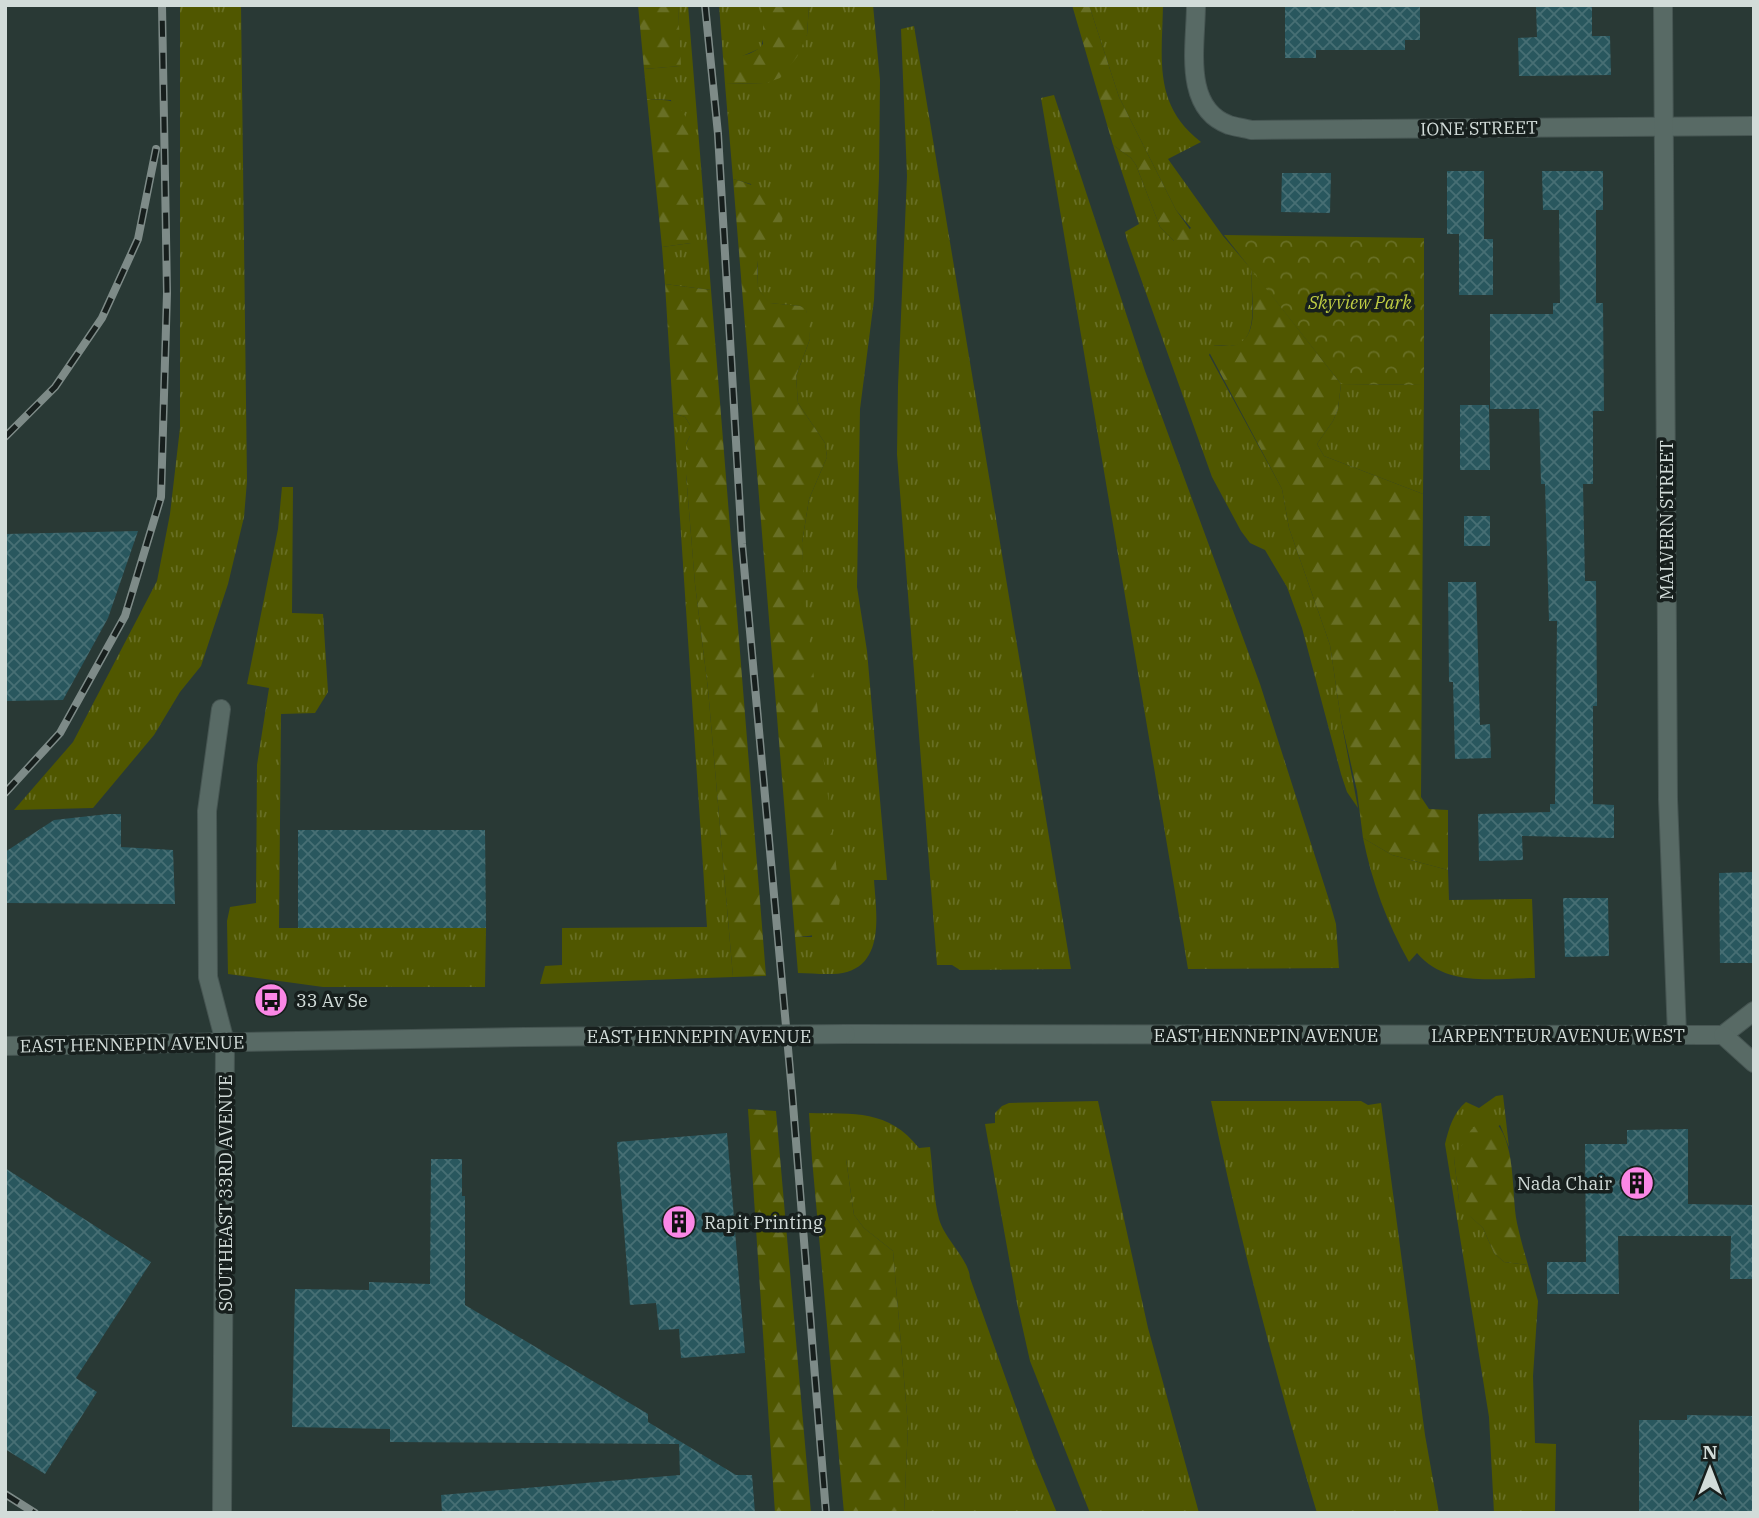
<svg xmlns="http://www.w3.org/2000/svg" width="1759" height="1518" viewBox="0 0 1759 1518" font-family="'IBM Plex Serif',serif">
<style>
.grass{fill:url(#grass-tufts)}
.forest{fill:url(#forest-firs)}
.park{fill:url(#park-crowns)}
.building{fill:url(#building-cross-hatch)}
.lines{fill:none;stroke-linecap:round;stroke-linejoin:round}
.street-casing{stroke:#465552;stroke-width:20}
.secondary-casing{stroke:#465552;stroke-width:20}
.street{stroke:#586a65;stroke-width:18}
.secondary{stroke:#586a65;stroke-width:18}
.rail-casing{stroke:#7e8b88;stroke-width:8}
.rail{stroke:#171f1d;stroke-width:5;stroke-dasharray:16;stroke-linecap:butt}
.secondary-bridge-casing{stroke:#465552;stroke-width:20;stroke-linecap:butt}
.secondary-bridge{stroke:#586a65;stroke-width:18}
.labels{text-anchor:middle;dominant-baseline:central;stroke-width:7;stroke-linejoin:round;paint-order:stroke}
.street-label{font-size:18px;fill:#d2dcd9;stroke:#171f1d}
.park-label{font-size:18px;font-style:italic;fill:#bfcd43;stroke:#171f1d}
.poi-label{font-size:18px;fill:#d2dcd9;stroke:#171f1d;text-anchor:start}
</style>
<defs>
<pattern id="grass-tufts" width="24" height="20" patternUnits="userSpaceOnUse" patternTransform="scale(1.75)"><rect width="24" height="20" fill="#505700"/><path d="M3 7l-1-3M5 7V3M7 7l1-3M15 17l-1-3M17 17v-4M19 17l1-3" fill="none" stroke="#686f25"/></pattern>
<pattern id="forest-firs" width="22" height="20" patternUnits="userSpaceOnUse" patternTransform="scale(1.75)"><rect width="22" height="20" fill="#505700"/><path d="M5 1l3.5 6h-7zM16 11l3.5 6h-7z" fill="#686f25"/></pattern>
<pattern id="park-crowns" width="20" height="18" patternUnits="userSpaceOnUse" patternTransform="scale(1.75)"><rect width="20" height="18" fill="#505700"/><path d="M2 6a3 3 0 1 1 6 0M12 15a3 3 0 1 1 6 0" fill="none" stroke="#686f25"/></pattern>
<pattern id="building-cross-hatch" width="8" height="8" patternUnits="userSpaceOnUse" patternTransform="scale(1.75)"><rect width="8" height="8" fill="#29575e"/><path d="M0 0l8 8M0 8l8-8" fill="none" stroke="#476f74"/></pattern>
</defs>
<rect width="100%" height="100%" fill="#293935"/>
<!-- grass -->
<g class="grass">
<path d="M180,5H241L247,481L244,517L228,584L201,666L180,692L154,735L93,808L14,810L73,742L157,581L170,514L180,428Z"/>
<path d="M678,5H688L711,290L665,284L662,247L691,243L671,100L647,99L644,69L680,66Z"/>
<path d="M719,5H763L764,35L761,48L740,57H723Z"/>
<path d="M809,5H873L880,80L879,177L874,300L860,409L857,587L867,651L887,880H874C876,911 885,961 847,972C833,976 813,973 798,973L795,937H812L802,543L809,499L827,457L825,443L798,403L796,376L810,339L806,310L800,306L769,303L758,289V253L766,239L751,184L733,179L725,84L766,83L807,35Z"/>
<path d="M1089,5H1163C1162,60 1153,105 1201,142L1168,159L1223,236L1252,270C1249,290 1261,335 1237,345C1231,347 1221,345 1214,345L1209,355L1282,489L1289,528L1330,645L1341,720L1358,808L1347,792L1341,774L1302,628L1287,587L1265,550L1250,543L1241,531L1212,477L1127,240L1125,232L1139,224L1113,145L1131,158L1136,165L1160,227L1174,241L1191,228L1176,210L1119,97Z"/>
<path d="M914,26L1071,969L960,970L952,965H937L897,454L898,386L907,176L901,29Z"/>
<path d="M1054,95L1145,371L1260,684L1330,903L1336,924L1339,968L1188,969L1041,98Z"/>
<path d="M1341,384L1424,385L1423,494L1324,456L1317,444L1333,421L1338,409Z"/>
<path d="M673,413L685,417L690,425V436L686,444V474L695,584L708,689L733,977L540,984L545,966L562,965V928L707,927Z"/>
<path d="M282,487H293L292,613L323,614L328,692L315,713L281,714L279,928H486L485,987H323L228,974L227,921L230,907L256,903L257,765L269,688L247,684L278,529Z"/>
<path d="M1363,838L1392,855L1448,870L1449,900L1532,899L1535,978C1493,978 1447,988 1417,953L1409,962C1387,923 1372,882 1363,838Z"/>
<path d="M1503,1095L1509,1147L1500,1125L1454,1158L1459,1201L1471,1217L1483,1228L1494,1253L1504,1262L1528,1265L1538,1301L1533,1376L1535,1443L1556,1444L1555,1513H1494L1489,1417L1445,1144C1449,1128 1453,1113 1466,1102L1479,1108L1496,1096Z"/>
<path d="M1098,1101L1148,1328L1199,1513H1090L1030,1361L1017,1303L985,1124L995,1123V1113L1002,1106L1009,1103Z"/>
<path d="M1211,1101H1361L1368,1105L1381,1103L1425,1435L1439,1513H1317C1276,1377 1240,1240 1211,1101Z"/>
<path d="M809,1113C854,1114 888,1109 919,1148L930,1147C933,1170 933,1196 939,1219C945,1240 969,1259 970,1278L1033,1455L1057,1513H904L908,1426L893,1251L864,1228L854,1215L846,1159H812Z"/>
</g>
<!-- forest -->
<g class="forest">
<path d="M638,5H678L681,66L644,69Z"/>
<path d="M763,5H809L807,35L797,57L780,78L766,83L725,84L723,57C738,57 753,56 763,44Z"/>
<path d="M1072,5H1089L1119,97L1176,210L1196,238L1195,241L1189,245L1174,241L1160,227L1136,165L1131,158L1113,145Z"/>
<path d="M647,99C673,101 675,97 688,121L694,236L691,243L662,247Z"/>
<path d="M733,179C751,184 779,192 783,215C783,219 780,227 779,232C753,246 758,263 758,289L770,303L800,306L806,309L809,322L810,339L796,376L798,403L825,443L827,457L809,499L802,543L805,602L840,898C837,929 825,936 795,937Z"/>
<path d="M1252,270L1341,384L1338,409L1333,421L1317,444L1324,456L1423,494L1421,797L1429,809L1448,810V870L1392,855L1363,838L1357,791L1341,720L1330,645L1289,528L1282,489L1208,350L1210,345C1219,345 1230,348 1238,344C1262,332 1249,291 1252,270Z"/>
<path d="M665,284L711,290L766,976L733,977L708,689L695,584L686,474V444L690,436V425L685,417L673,413Z"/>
<path d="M748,1109L776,1111L811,1513H775Z"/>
<path d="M1483,1119H1492C1517,1139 1511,1193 1517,1223C1520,1237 1524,1251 1528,1265L1504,1262L1494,1253L1483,1228L1464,1211L1459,1201L1454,1158L1471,1130Z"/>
<path d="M812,1159H846L854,1215L864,1228L893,1251L908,1426L904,1513H844Z"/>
</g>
<!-- park -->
<path class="park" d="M1224,235L1424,238V385L1341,384Z"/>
<!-- building -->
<g class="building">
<path d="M1301,5H1420V40H1405V50H1316V58H1285V7H1301Z"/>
<path d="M1536,5H1592V36H1610L1611,75L1519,76L1518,38L1537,37Z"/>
<path d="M1447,171H1484V239H1493V295H1459V234H1447Z"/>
<path d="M1542,171H1603V210H1596V303H1603L1604,411H1593V484H1583L1585,581H1596L1597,706H1593V804L1614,805V838L1522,836L1523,860L1479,861L1478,814L1550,812V804H1555L1557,621H1549L1545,484H1541L1539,409H1490V314H1553V303H1560L1559,210H1543Z"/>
<path d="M1282,173H1331L1330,213L1281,212Z"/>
<path d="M1460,405H1489L1490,470H1460Z"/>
<rect x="1464" y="516" width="26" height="30"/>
<path d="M138,531L108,618L63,700L5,701V534Z"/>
<path d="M1448,582H1476L1480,725L1490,724L1491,758L1455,759L1453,682H1449Z"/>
<path d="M108,814H121V847L173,850L175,904L5,903V852L54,820Z"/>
<path d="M298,830H485L486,928H298Z"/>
<path d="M1754,872V963H1720L1719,873Z"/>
<path d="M1563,898H1608L1609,956L1565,957Z"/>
<path d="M1688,1129V1204L1754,1205V1279H1730L1731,1236H1618L1619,1294H1547V1262H1586L1585,1144H1627V1130Z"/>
<path d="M727,1133L745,1353L681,1358L679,1329L659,1330L656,1303L630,1305L617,1142Z"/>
<path d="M431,1159H462V1196H465V1305L648,1414V1422L736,1475H752L755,1513H442L441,1495L680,1475L679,1444L390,1442V1429L292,1427L295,1289L369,1290V1282L430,1284Z"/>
<path d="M5,1168L151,1262L76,1378L97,1392L45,1474L5,1449Z"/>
<path d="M1687,1415L1754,1416V1513H1639V1420H1687Z"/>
</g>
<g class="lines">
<!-- street casing -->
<g class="street-casing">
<g id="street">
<path d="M1196,5C1196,44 1182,108 1229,125C1236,127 1244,128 1251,130L1754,126"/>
<path d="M1663,5L1668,799L1677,1035"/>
<path d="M221,709L207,811L208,977L225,1042L222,1513"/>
</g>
</g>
<!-- secondary casing -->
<g class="secondary-casing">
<g id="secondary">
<path d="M846,1034L1723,1035L1754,1011"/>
<path d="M1723,1035L1754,1063"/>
<path d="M5,1046L525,1037L730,1035"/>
</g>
</g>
<!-- street -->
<use href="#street" class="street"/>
<!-- secondary -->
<use href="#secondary" class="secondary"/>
<!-- rail casing -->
<g class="rail-casing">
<g id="rail">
<path d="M705,5L718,134L742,544L792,1092L826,1513"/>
<path d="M5,437L55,387L102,318L138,239L156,149"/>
<path d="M5,793L60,733L125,616L161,497L167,293L162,5"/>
<path d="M5,1494L35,1513"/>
</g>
</g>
<!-- rail -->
<use href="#rail" class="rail"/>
<!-- secondary-bridge casing -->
<g class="secondary-bridge-casing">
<path id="secondary-bridge" d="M730,1035L846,1034"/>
</g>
<!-- secondary-bridge -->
<use href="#secondary-bridge" class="secondary-bridge"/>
</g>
<!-- icons -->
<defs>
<g id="bus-disc" transform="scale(1.75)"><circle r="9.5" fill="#fb87e6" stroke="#171f1d"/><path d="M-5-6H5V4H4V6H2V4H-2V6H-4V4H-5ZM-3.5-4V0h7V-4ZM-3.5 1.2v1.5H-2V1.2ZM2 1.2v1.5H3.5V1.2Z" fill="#111"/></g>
<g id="building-disc" transform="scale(1.75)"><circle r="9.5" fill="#fb87e6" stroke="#171f1d"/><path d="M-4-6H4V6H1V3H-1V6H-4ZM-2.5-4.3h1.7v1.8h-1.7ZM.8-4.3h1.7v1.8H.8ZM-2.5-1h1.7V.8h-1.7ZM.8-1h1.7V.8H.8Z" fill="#111"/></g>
</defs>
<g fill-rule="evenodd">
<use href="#bus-disc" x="271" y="1000"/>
<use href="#building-disc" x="1637" y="1183"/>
<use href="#building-disc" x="679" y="1222"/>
</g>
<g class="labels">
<!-- street labels -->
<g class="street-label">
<text transform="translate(1479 128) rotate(-1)">IONE STREET</text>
<text transform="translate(1666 520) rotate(-90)">MALVERN STREET</text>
<text x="1266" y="1035">EAST HENNEPIN AVENUE</text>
<text x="1558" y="1035">LARPENTEUR AVENUE WEST</text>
<text x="699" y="1036">EAST HENNEPIN AVENUE</text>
<text transform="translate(132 1044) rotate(-1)">EAST HENNEPIN AVENUE</text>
<text transform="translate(225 1193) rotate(-90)">SOUTHEAST 33RD AVENUE</text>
</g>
<!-- park labels -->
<g class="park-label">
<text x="1360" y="302">Skyview Park</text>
</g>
<!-- poi labels -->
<g class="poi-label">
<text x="296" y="1000">33 Av Se</text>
<text x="1612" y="1183" text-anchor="end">Nada Chair</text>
<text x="704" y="1222">Rapit Printing</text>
</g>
</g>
<!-- border -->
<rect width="1759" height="1518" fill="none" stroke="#d2dcd9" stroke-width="14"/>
<!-- north arrow -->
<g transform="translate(1710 1469)" stroke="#171f1d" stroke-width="5" paint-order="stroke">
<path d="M0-5L12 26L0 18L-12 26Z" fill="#d2dcd9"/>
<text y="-10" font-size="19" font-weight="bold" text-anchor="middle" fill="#d2dcd9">N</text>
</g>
</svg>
